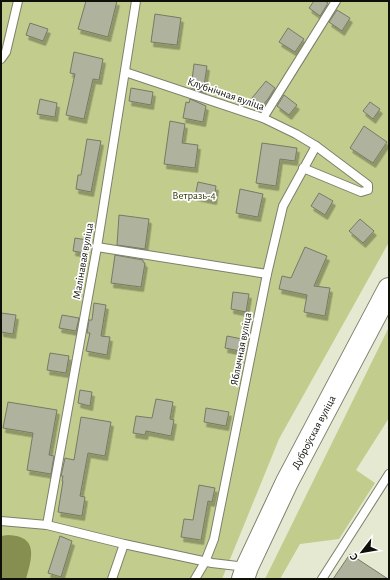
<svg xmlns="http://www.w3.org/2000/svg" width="390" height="580" viewBox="0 0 390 580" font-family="'Alegreya Sans',sans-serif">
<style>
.green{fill:#c2cc8d}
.water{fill:#868f50}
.building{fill:#afb39d;stroke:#767a65;filter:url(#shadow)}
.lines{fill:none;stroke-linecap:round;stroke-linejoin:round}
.lane-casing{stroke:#7c806b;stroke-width:10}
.secondary-casing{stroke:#7c806b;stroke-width:24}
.lane{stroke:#fff;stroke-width:8}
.secondary{stroke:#fff;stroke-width:22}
.labels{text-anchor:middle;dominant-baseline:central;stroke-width:3.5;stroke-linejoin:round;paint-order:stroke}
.street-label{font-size:11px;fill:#0f1008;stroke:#fff}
.park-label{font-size:11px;fill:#373c0a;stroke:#fff}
</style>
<defs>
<filter id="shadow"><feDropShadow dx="2.5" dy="4.5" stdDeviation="0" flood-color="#0004"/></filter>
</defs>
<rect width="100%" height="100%" fill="#e5e9d2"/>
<!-- green -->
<g class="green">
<path d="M1,1H389V242L279,439L222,579H1Z"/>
<path d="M389,327V418L356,470L375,483L339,539L300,544L280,579H265Z"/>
</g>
<!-- water -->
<path class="water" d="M8,535C39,536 32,558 26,579H1V536Z"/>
<!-- building -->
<g class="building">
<path d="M86,1H117L108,37L78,29Z"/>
<path d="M314,1H325L328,3L320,16L309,8Z"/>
<path d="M337,10L350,18L342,31L329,22Z"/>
<path d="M155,14L181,18L177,45L151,42Z"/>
<path d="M30,23L48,29L43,41L26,35Z"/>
<path d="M288,28L304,39L295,52L279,42Z"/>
<path d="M74,52L103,59L99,80L93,79L84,119L66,115L75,74L70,73Z"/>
<path d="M194,64L207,66L203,92L191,88Z"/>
<path d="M266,81L275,88L268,99L262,106L252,98Z"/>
<path d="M131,88L153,92L151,105L129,101Z"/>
<path d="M284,95L297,105L289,115L277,106Z"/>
<path d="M40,99L57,103L55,117L37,114Z"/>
<path d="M190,99L206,106L203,122L183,118L186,102L189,103Z"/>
<path d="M370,102L380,109L373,119L363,111Z"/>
<path d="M170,121L185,124L182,143L198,145L195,168L164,164Z"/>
<path d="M364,126L387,142L373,163L350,148Z"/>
<path d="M87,139L101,141L91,192L76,189L78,175H81Z"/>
<path d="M262,143L297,148L295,161L280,159L276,186L256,183Z"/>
<path d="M198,182L216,186L214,200L195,196Z"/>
<path d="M240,189L263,194L258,217L236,213Z"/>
<path d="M319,193L333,201L325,215L311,206Z"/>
<path d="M119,215L149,219L145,249L117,245Z"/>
<path d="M360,219L374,231L363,243L349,231Z"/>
<path d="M75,238L87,240L84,253L73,251Z"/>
<path d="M305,247L327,256L314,286L330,288L325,316L304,312L307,295L279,289L282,276L291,278Z"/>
<path d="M115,255L143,260V262L145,263L141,287L111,283Z"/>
<path d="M233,292L249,294L246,312L231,309Z"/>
<path d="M94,303L106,305L101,336L110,337L107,355L86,351L90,333H87L89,320H92Z"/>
<path d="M1,313L16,315L13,334L1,332Z"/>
<path d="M62,315L79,318L76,331L59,328Z"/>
<path d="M227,336L242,339L240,351L225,348Z"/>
<path d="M50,353L69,356L66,373L47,370Z"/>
<path d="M80,390L92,392L90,406L78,403Z"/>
<path d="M156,399L173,402L170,419L174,420L171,436L146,431L145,435L133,433L136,416L152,418Z"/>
<path d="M8,402L57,410L49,455L54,456L51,474L27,470L33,433L3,428Z"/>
<path d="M206,408L229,412L226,426L204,422Z"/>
<path d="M81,417L111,422L105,456L88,453L80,496L85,497L82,516L58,512L63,481H62L63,476H61L65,458L74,460Z"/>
<path d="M199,485L215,488L212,502L208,501L201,540L181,537L184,519L193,520Z"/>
<path d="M60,536L72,541L61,577L48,573Z"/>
<path d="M350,554L388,579H333Z"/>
</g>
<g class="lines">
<!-- lane casing -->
<g class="lane-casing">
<g id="lane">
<path d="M1,59L6,52L18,1"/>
<path d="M125,72L263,118L296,134L316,146L368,185V190L361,192L303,168"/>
<path d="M263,118L336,1"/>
<path d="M97,247L267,274"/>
<path d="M1,521L47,525L124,544L212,563L246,567"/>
<path d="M47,525L97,247L136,1"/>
<path d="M112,579L124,544"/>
<path d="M195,579L205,562L214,539L267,274L283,206L316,146"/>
<path d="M322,579L389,474"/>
</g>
</g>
<!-- secondary casing -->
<g class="secondary-casing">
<g id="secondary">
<path id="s1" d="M243,579L247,567L287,482L389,289"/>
</g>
</g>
<!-- lane -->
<use href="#lane" class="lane"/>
<!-- secondary -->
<use href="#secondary" class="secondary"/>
</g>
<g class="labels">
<!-- street labels -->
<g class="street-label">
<text transform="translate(226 94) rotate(19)">Клубнічная вуліца</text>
<text transform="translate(83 261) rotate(-80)">Малінавая вуліца</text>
<text transform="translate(241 349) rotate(-79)">Яблычная вуліца</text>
<text stroke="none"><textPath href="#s1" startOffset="163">Дуброўская вуліца</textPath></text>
</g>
<!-- park labels -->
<g class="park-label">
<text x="194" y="195">Ветразь-4</text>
</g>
</g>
<!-- border -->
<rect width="390" height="580" fill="none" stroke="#0f1008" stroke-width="4"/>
<!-- north arrow -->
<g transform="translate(362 552) rotate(239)" stroke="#ffffff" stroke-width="3" paint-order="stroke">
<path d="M0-3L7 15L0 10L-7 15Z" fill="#0f1008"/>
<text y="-6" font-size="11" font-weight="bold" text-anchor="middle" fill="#0f1008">С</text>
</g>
</svg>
